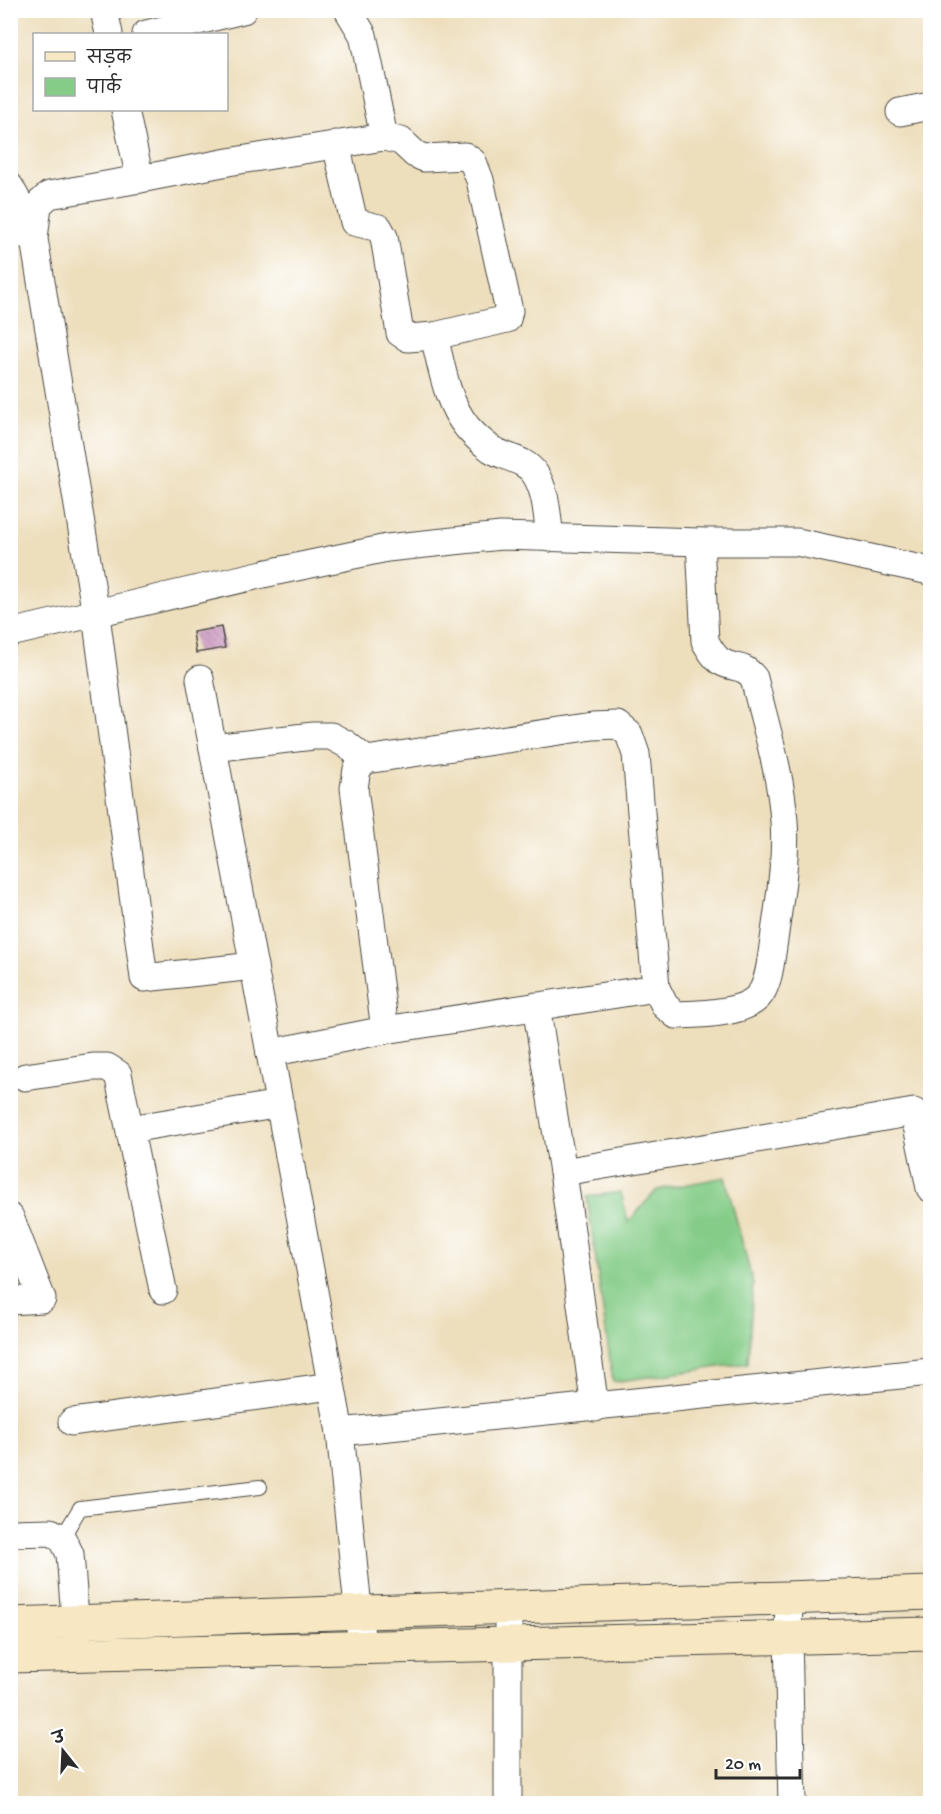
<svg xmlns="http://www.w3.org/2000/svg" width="941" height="1814" viewBox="0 0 941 1814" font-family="'Gochi Hand','Playpen Sans Deva',sans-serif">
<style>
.park{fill:#84cc87;stroke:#587c59;stroke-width:1.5}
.building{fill:url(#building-back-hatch)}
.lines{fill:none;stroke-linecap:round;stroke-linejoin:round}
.lane-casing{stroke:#484641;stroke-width:16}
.street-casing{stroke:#484641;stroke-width:29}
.secondary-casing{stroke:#484641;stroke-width:35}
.lane{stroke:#fff;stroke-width:14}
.street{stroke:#fff;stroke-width:27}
.secondary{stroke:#f7e8c3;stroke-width:33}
</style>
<defs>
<pattern id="building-back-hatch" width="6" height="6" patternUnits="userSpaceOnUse" patternTransform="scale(1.5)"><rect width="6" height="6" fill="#ce9ac3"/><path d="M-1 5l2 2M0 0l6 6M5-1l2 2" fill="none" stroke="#a77e9f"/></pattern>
</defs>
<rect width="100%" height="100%" fill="#fff"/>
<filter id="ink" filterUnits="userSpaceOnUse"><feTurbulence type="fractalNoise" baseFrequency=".0167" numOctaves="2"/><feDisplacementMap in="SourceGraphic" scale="12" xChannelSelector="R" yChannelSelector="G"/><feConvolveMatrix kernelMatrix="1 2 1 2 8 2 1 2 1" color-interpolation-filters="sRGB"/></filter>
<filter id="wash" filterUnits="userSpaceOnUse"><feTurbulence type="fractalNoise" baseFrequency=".008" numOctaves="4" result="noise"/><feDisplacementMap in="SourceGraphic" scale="24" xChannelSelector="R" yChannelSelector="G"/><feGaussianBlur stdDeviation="1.35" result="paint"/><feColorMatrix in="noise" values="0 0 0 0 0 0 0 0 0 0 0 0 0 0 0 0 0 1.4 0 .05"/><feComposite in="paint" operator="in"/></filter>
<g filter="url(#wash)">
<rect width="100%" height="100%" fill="#eddebc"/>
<!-- park -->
<path class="park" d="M725,1177L753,1283L748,1363L613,1382L587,1197L621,1192L628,1222L657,1190Z"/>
<g id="blocks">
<!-- building -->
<path class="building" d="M221,627L225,648L196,653L193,632Z"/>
</g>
</g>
<g filter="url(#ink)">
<use href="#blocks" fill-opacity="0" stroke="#484641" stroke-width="1.5"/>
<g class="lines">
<!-- lane casing -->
<g class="lane-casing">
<path id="lane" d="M62,1538L80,1508L260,1487"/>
</g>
<!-- street casing -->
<g class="street-casing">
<g id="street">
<path d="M104,10L109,34"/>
<path d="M348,10L363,35L384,137"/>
<path d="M146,34L243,10"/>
<path d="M125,110L140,179L49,195L38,205L34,239L96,615L144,978L254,966"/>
<path d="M900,112L930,106"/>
<path d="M140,179L228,162L384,137L401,141L415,154L424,158L465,156L473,162L480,180L509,311L507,319L434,336L408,338L400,333L384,237L379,228L354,222L336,144"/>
<path d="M10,187L34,231L10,236"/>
<path d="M434,336C442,367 446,401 467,427C473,434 483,443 491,449C506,458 525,459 535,474C547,492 547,517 550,538"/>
<path d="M10,633L263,574L387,548L501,536L700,542H797L930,571"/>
<path d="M200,679L270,1053"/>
<path d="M213,748L313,736H331L346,744L366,760"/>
<path d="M536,1006L563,1172L595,1408"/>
<path d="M385,1030L354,788L357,769L366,760L593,726L618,725L629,734L636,754L656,988L665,1006L676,1015C699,1014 742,1014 758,997C770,984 771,956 774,940C779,902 787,860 784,821C781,773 765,725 754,678C742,663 734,670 720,661C713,656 709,648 705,641L700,542"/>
<path d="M25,1077L93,1067H107L118,1074L163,1290"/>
<path d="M130,1129L280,1104"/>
<path d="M563,1172L914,1112L930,1188"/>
<path d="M10,1217L42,1299L10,1301"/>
<path d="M72,1422L331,1386"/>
<path d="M340,1432L930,1372"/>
<path d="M10,1533L51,1532L62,1538L70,1554L77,1643"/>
<path d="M789,1597L788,1638L792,1804"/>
<path d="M508,1606V1804"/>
<path d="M362,1647L340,1432L270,1053L385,1030L656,988"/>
</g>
</g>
<!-- secondary casing -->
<g class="secondary-casing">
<g id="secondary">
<path d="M10,1624L930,1593"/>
<path d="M10,1656L930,1634"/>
</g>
</g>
<!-- lane -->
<use href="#lane" class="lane"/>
<!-- street -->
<use href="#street" class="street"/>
<!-- secondary -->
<use href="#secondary" class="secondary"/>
</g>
</g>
<!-- margin -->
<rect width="941" height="1814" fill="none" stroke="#fff" stroke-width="36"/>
<!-- legend -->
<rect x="33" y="33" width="195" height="78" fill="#ffffff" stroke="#aaaaaa" stroke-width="1.5"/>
<rect x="45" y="52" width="30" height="9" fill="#f7e8c3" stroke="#aaaaaa" stroke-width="1.5"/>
<text x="87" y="63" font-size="18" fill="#2b2b2b">सड़क</text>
<rect x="45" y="78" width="30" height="18" fill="#84cc87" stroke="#aaaaaa" stroke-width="1.5"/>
<text x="87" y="93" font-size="18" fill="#2b2b2b">पार्क</text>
<!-- north arrow -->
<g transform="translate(63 1751) rotate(342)" stroke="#ffffff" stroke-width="4.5" paint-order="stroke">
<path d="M0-4.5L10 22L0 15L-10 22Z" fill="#2b2b2b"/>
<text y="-9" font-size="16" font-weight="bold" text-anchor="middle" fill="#2b2b2b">उ</text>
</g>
<!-- scale -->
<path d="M716 1769v9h84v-9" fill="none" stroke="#2b2b2b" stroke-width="3"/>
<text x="725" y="1769" font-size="18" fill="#2b2b2b" stroke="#ffffff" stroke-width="4.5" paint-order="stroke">20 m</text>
</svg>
